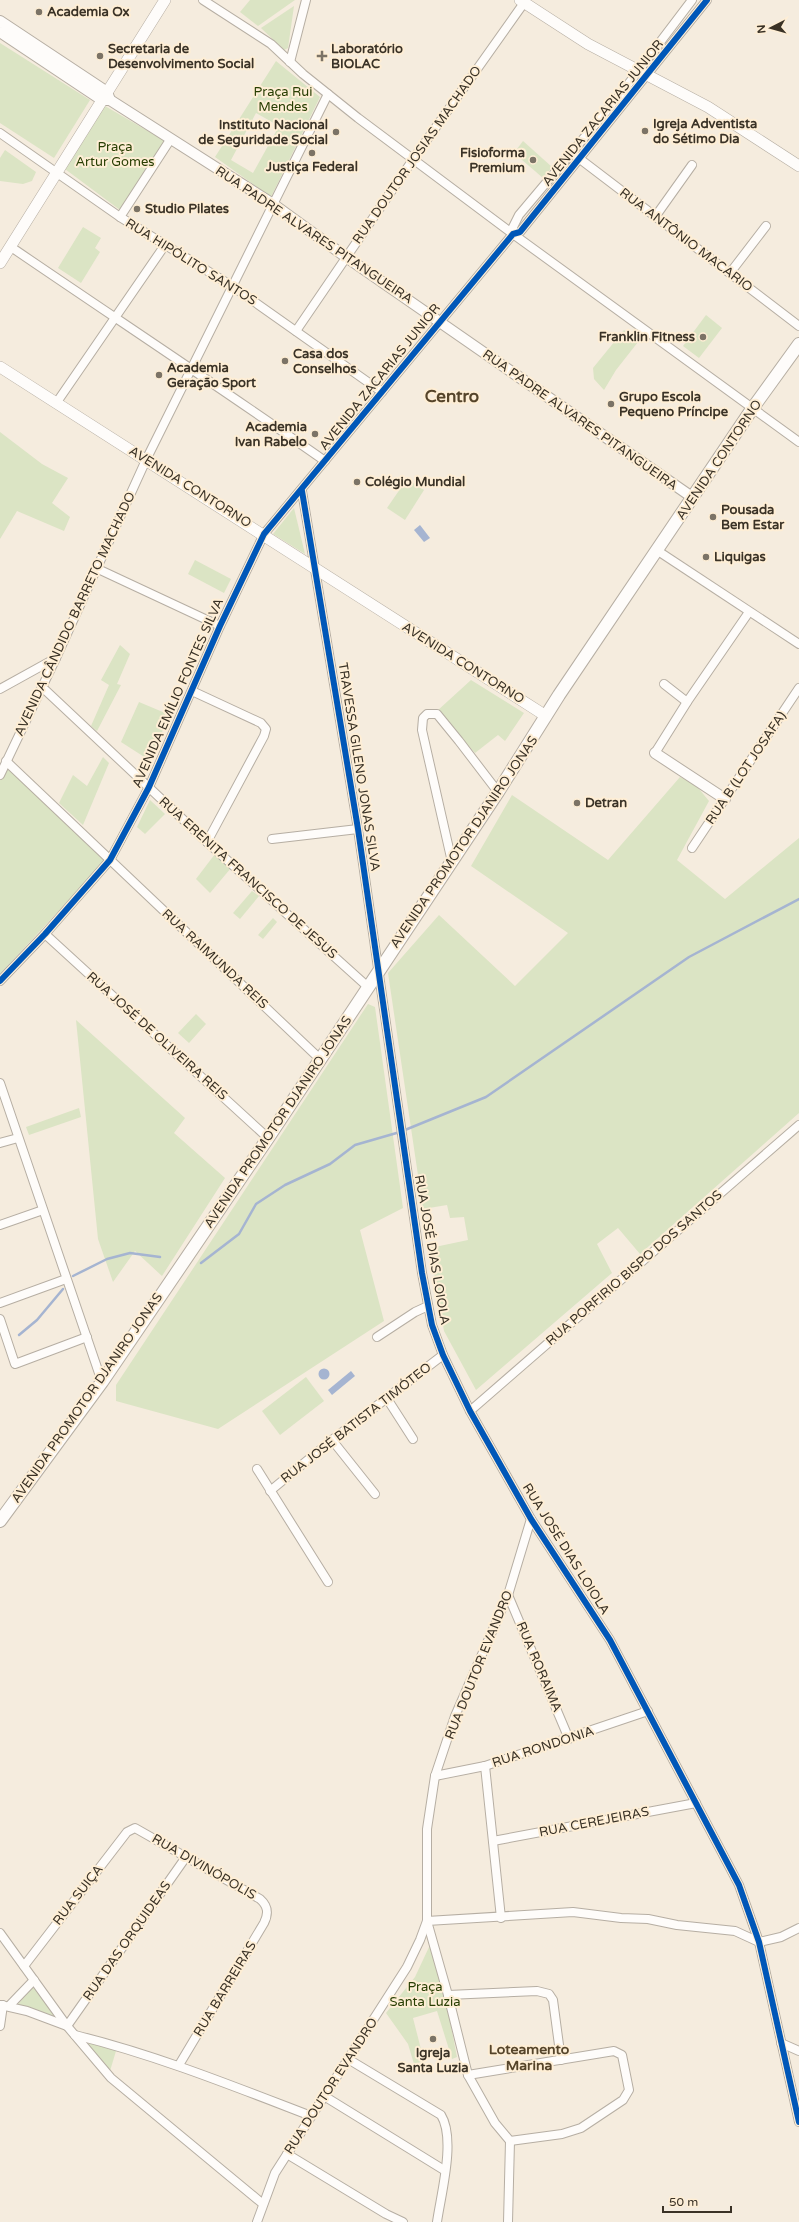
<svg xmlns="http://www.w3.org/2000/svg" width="799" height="2222" viewBox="0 0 799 2222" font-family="'Varela Round',sans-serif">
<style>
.green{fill:#dbe4c4;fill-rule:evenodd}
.water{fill:#a5b4d1}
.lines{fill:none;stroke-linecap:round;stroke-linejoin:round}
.stream{stroke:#a5b4d1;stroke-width:2.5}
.minor-casing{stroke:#b6aea3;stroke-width:10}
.tertiary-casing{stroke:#b6aea3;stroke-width:12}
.secondary-casing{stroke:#b6aea3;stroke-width:12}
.primary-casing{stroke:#b6aea3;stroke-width:14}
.minor{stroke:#fefcfa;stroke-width:8}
.tertiary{stroke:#fefcfa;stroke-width:10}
.secondary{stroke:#fefcfa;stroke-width:11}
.primary{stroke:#fefcfa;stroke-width:12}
.cycleway-casing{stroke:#feeed5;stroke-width:8}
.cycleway{stroke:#0057b8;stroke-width:6}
.poi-dot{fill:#7b7366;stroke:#feeed5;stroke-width:1.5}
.labels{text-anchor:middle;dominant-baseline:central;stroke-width:4;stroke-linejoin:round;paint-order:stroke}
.poi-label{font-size:13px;font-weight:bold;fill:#3a3226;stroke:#feeed5;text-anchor:start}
.park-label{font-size:13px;fill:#283e03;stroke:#feeed5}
.street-label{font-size:13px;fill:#3a3226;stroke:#feeed5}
.neighbourhood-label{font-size:14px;font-weight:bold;fill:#55442a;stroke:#feeed5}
.district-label{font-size:17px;font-weight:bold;fill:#55442a;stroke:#feeed5}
</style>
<rect width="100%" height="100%" fill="#f5ecde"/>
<!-- green -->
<g class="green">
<path d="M250,0H295L258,26L240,12Z"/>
<path d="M294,6L288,48L284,50L261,28Z"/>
<path d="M0,43L90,100L54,158L0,123Z"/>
<path d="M276,61L320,97L271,197L215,157ZM256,113L279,126L253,173L231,160Z"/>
<path d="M105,106L165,141L120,210L65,169Z"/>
<path d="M523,141L552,167L543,178L514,153Z"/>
<path d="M5,150L36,172L32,181L23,184L0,181V158Z"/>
<path d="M83,227L101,238L95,248L100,252L81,283L58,268Z"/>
<path d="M706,315L722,328L699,358L683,346Z"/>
<path d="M624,330L638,342L616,370L604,390L594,379L593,368Z"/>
<path d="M0,432L42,464L68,478L52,503L70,517L64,531L17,511L0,539Z"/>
<path d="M407,479L424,490L405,520L387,508Z"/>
<path d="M294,508L305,554L273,534Z"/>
<path d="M195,560L231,579L224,593L188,574Z"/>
<path d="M120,645L130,654L117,684L121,685L97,731L91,726L109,685L101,680Z"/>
<path d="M471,680L524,713L505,741L498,735L475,753L437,711Z"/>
<path d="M139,702L170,715L149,760L121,742Z"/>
<path d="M103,757L109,763L83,825L59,803L73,775L87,786Z"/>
<path d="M5,764L106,860L0,974V778Z"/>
<path d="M680,777L695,784L709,801L677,860L725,899L799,838V1113L640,1254L618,1228L597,1244L612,1273L476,1390L444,1331L430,1248L468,1240L464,1217L450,1218L447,1205L423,1209L388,973L439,915L515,986L568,933L471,866L512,795L608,860Z"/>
<path d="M150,800L165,814L145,834L137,827Z"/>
<path d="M215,854L231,868L210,893L196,879Z"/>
<path d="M252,891L259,896L240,919L233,913Z"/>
<path d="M273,918L277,922L263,939L258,935Z"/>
<path d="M368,1004L375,1007L403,1208L360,1230L384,1321L218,1429L116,1401V1385Z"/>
<path d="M196,1014L206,1024L189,1043L178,1033Z"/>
<path d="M76,1020L185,1118L174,1133L225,1178L162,1276L135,1251L113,1282L98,1239Z"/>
<path d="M79,1108L81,1117L29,1135L26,1127Z"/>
<path d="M306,1377L324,1401L280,1435L262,1411Z"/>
<path d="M430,1945L443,1985L457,2057L452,2059L437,2011L413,2018L424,2061L414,2064L408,2044L386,2013L415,1977Z"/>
<path d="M34,1986L55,2016L54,2018L18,2004Z"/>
<path d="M88,2042L96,2043L116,2051L110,2071L90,2049Z"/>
</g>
<!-- water -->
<g class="water">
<path d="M420,525L430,538L424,542L414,530Z"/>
<circle cx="324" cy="1374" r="5.5"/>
<path d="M351,1371L355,1376L332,1395L328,1390Z"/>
</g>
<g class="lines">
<!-- stream -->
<g class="stream">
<path d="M201,1263L239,1234L256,1204L285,1185L330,1164L355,1145L400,1132L486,1097L689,957L799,899"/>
<path d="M73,1276L107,1259L130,1253L160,1257"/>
<path d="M19,1335L37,1320L63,1289"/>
</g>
<!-- minor casing -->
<g class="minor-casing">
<g id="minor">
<path d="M203,0L271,44L303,74L358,118L513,234L799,442"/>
<path d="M290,62L306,0"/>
<path d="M0,133L120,217L232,286L382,392"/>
<path d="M576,156L799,326"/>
<path d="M120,217L170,140"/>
<path d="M655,217L692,165"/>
<path d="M513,234V227L519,215L620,95L692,0"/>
<path d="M11,247C115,318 221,388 325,461"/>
<path d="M730,273L766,226"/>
<path d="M296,331L414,158L526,0"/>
<path d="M57,402L165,245"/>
<path d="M302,491L358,829L422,1273L432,1325L443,1355L470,1411L531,1519L610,1640L739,1885L759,1942L799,2122"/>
<path d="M658,551L799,644"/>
<path d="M98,569L220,626"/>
<path d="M664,684L687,702"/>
<path d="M42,687L207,842L368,987"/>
<path d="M0,689L56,658"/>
<path d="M192,691L261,723L266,729L264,736L207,842"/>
<path d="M655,753L687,702L749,612"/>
<path d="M6,761L320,1059"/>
<path d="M0,775L56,658L146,460L328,94"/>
<path d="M272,839L358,829"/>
<path d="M692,848L799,688"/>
<path d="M452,862L422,730L423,718L427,714H437L459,741L498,792"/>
<path d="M45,934L268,1138"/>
<path d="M0,981L45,934L110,860L149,787L220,626L264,534L513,234L520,232L707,0"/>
<path d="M0,1083L102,1382"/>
<path d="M0,1143L18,1138"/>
<path d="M0,1225L43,1210"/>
<path d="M0,1303L66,1279"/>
<path d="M0,1319L15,1364L87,1337"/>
<path d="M377,1337L415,1312L428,1306"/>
<path d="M386,1397L413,1439"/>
<path d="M470,1411L799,1125"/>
<path d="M332,1440L375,1494"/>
<path d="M257,1469L328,1582"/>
<path d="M270,1491L332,1440L443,1355"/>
<path d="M508,1595L569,1739"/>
<path d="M485,1766L501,1918"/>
<path d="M435,1776L485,1766L648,1711"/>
<path d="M493,1841L696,1803"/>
<path d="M0,1933L67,2026L111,2078L263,2204"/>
<path d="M759,1942L781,1937L799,1928"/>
<path d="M24,1966L127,1832L135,1828L260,1899C268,1906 269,1913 264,1923L179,2065"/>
<path d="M448,1995L537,1991L549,1994L553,2000L561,2060"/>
<path d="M0,2005L27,2011L67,2026L186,1857"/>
<path d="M9,2006L34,1980"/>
<path d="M0,2026L3,2005"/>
<path d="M75,2035C156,2055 233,2086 311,2116"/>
<path d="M781,2043L799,2051"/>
<path d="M348,2059L441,2115C456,2139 441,2194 437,2222"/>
<path d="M468,2075L614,2051L622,2055L629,2090L623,2100L581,2128L562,2134L510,2141"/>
<path d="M324,2096L444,2170"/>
<path d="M287,2154L386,2214L403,2222"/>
<path d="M257,2222L275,2173L407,1967L420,1940L427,1921V1829L435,1776L455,1716L508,1595L531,1519"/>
<path d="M508,2222L510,2141L495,2123L468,2075L448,1995L427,1921L573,1912L621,1918L648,1919L677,1925L735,1931L759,1942"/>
</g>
</g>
<!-- tertiary casing -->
<g class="tertiary-casing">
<g id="tertiary">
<path d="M0,21L107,92L110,100"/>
<path d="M0,32L102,100H110L273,204L346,257L692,497"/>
<path d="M655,753L725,799"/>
</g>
</g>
<!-- secondary casing -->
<g class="secondary-casing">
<g id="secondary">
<path d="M520,0L588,44L708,107L799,166"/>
<path d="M0,263L165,0"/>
<path d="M0,367L546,716"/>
</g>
</g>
<!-- primary casing -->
<g class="primary-casing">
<path id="primary" d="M0,1521L102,1382L268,1138L498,792L559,695L752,409L799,344"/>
</g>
<!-- minor -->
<use href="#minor" class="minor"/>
<!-- tertiary -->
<use href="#tertiary" class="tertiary"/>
<!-- secondary -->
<use href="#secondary" class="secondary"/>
<!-- primary -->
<use href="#primary" class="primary"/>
<!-- cycleway casing -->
<g class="cycleway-casing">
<g id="cycleway">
<path d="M302,491L358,829L422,1273L432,1325L443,1355L470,1411L531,1519L610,1640L739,1885L759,1942L799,2122"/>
<path d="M0,981L45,934L110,860L149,787L220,626L264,534L513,234L520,232L707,0"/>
</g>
</g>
<!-- cycleway -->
<use href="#cycleway" class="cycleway"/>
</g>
<!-- markers -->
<g class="poi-dot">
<circle cx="39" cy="12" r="4"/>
<circle cx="100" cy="56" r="4"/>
<path d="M320 50h4v4h4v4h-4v4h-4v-4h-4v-4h4z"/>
<circle cx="645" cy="131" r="4"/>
<circle cx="336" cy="132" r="4"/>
<circle cx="312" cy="153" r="4"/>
<circle cx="533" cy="160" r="4"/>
<circle cx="137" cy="209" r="4"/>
<circle cx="703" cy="337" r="4"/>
<circle cx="285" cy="361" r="4"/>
<circle cx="159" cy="375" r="4"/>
<circle cx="611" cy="404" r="4"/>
<circle cx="315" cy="434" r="4"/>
<circle cx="357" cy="482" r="4"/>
<circle cx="713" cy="517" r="4"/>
<circle cx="706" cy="557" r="4"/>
<circle cx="577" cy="803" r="4"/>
<circle cx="433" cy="2039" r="4"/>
</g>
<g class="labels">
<!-- poi labels -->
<g class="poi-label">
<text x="47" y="12">Academia Ox</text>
<text x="108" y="49">Secretaria de<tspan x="108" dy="15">Desenvolvimento Social</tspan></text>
<text x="331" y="49">Laboratório<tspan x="331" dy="15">BIOLAC</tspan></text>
<text x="653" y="124">Igreja Adventista<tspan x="653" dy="15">do Sétimo Dia</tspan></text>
<text x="328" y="125" text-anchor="end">Instituto Nacional<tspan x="328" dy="15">de Seguridade Social</tspan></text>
<text x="525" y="153" text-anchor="end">Fisioforma<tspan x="525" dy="15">Premium</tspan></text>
<text x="312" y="167" text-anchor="middle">Justiça Federal</text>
<text x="145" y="209">Studio Pilates</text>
<text x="695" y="337" text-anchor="end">Franklin Fitness</text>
<text x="293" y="354">Casa dos<tspan x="293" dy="15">Conselhos</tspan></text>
<text x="167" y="368">Academia<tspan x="167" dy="15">Geração Sport</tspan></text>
<text x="619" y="397">Grupo Escola<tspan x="619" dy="15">Pequeno Príncipe</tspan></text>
<text x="307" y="427" text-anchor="end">Academia<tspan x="307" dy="15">Ivan Rabelo</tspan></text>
<text x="365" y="482">Colégio Mundial</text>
<text x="721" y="510">Pousada<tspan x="721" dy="15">Bem Estar</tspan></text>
<text x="714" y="557">Liquigas</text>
<text x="585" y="803">Detran</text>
<text x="433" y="2053" text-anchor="middle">Igreja<tspan x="433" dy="15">Santa Luzia</tspan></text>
</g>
<!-- park labels -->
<g class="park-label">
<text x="283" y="92">Praça Rui<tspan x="283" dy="15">Mendes</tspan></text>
<text x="115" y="147">Praça<tspan x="115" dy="15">Artur Gomes</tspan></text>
<text x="425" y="1987">Praça<tspan x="425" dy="15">Santa Luzia</tspan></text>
</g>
<!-- street labels -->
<g class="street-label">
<text transform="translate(603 113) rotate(-51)">AVENIDA ZACARIAS JUNIOR</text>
<text transform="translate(417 155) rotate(-55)">RUA DOUTOR JOSIAS MACHADO</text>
<text transform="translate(314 235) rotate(34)">RUA PADRE ALVARES PITANGUEIRA</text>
<text transform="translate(686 240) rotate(37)">RUA ANTÔNIO MACARIO</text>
<text transform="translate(191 262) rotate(32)">RUA HIPÓLITO SANTOS</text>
<text transform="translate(380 377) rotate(-51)">AVENIDA ZACARIAS JUNIOR</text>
<text transform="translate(580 420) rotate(35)">RUA PADRE ALVARES PITANGUEIRA</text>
<text transform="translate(719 460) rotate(-56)">AVENIDA CONTORNO</text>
<text transform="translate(190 487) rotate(32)">AVENIDA CONTORNO</text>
<text transform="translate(75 614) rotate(-65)">AVENIDA CÂNDIDO BARRETO MACHADO</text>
<text transform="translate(463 663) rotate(32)">AVENIDA CONTORNO</text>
<text transform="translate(178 693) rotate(-66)">AVENIDA EMÍLIO FONTES SILVA</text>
<text transform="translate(359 767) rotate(81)">TRAVESSA GILENO JONAS SILVA</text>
<text transform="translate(746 768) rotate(-56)">RUA B (LOT JOSAFA)</text>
<text transform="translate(464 842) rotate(-56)">AVENIDA PROMOTOR DJANIRO JONAS</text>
<text transform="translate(248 878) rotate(42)">RUA ERENITA FRANCISCO DE JESUS</text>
<text transform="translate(215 959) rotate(43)">RUA RAIMUNDA REIS</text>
<text transform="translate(157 1036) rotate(42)">RUA JOSÉ DE OLIVEIRA REIS</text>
<text transform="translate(278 1122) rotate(-56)">AVENIDA PROMOTOR DJANIRO JONAS</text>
<text transform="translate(432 1250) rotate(80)">RUA JOSÉ DIAS LOIOLA</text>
<text transform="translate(634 1268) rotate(-41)">RUA PORFIRIO BISPO DOS SANTOS</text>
<text transform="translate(87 1398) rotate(-55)">AVENIDA PROMOTOR DJANIRO JONAS</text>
<text transform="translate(356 1423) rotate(-38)">RUA JOSÉ BATISTA TIMÓTEO</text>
<text transform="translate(566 1549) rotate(58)">RUA JOSÉ DIAS LOIOLA</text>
<text transform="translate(479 1665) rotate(-68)">RUA DOUTOR EVANDRO</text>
<text transform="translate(539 1667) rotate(67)">RUA RORAIMA</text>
<text transform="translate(543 1747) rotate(-18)">RUA RONDONIA</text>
<text transform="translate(594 1822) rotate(-11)">RUA CEREJEIRAS</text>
<text transform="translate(204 1867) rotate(30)">RUA DIVINÓPOLIS</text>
<text transform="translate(78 1895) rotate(-52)">RUA SUIÇA</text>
<text transform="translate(127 1941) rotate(-55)">RUA DAS ORQUIDEAS</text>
<text transform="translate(225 1989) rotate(-59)">RUA BARREIRAS</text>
<text transform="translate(331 2086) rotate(-57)">RUA DOUTOR EVANDRO</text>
</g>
<!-- neighbourhood labels -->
<g class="neighbourhood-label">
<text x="529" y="2049">Loteamento<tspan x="529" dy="16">Marina</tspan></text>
</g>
<!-- district labels -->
<g class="district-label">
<text x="452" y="396">Centro</text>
</g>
</g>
<!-- north arrow -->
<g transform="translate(771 28) rotate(264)" stroke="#feeed5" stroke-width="3" paint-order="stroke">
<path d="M0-3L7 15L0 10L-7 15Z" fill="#3a3226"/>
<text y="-6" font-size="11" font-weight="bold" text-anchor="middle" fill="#3a3226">N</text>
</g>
<!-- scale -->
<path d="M663 2206v6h68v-6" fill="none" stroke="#3a3226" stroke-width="2"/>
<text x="669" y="2206" font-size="12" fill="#3a3226" stroke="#feeed5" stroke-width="3" paint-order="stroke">50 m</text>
</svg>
